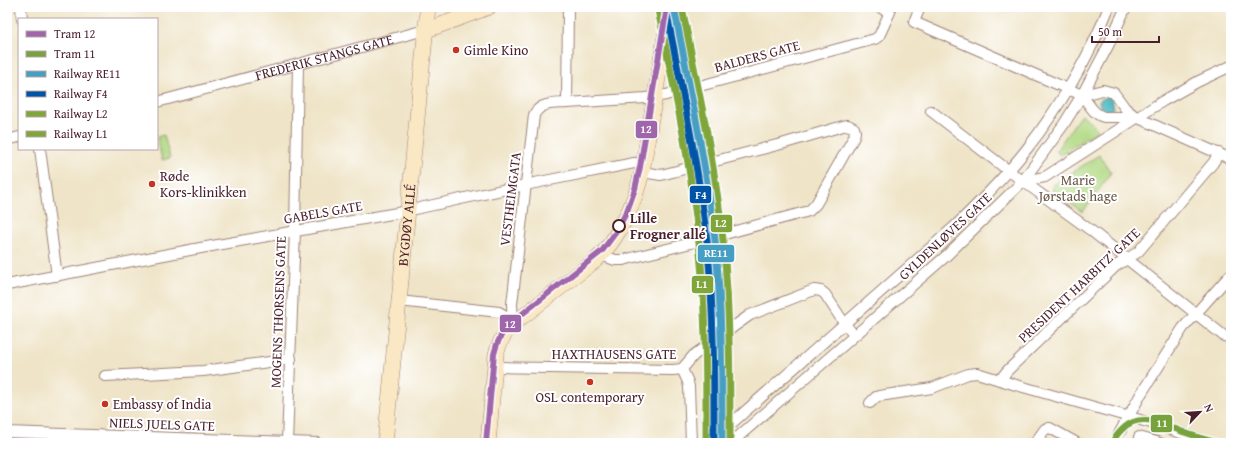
<svg xmlns="http://www.w3.org/2000/svg" width="1238" height="450" viewBox="0 0 1238 450" font-family="'Gentium Book Plus',serif">
<style>
.green{fill:#b1d983;stroke:#7e7c57}
.water{fill:#48b7c0;stroke:#496b76}
.lines{fill:none;stroke-linecap:round;stroke-linejoin:round}
.street-casing{stroke:#9c8279;stroke-width:12}
.secondary-casing{stroke:#9c8279;stroke-width:16}
.street{stroke:#fff;stroke-width:10}
.secondary{stroke:#fae7c3;stroke-width:15}
.rail-1-casing{stroke:#fff;stroke-width:10}
.rail-2-casing{stroke:#fff;stroke-width:10}
.rail-3-casing{stroke:#fff;stroke-width:10}
.rail-4-casing{stroke:#fff;stroke-width:10}
.rail-1{stroke:#469ec2;stroke-width:7}
.rail-2{stroke:#0054a6;stroke-width:7}
.rail-3{stroke:#80a53b;stroke-width:7}
.rail-4{stroke:#80a53b;stroke-width:7}
.tram-1-casing{stroke:#fff;stroke-width:9}
.tram-2-casing{stroke:#fff;stroke-width:9}
.tram-1{stroke:#a066aa;stroke-width:6}
.tram-2{stroke:#77a23d;stroke-width:6}
.poi-dot{fill:#c8321e;stroke:#fff;stroke-width:1.5}
.stop-dot{fill:#fff;stroke:#4a1f2b;stroke-width:2}
.labels{text-anchor:middle;dominant-baseline:central;stroke-width:4;stroke-linejoin:round;paint-order:stroke}
.poi-label{font-size:14px;fill:#4a1f2b;stroke:#fff;text-anchor:start}
.street-label{font-size:14px;fill:#4a1f2b;stroke:#fff}
.park-label{font-size:14px;fill:#695745;stroke:#fff}
.stop-label{font-size:14px;font-weight:bold;fill:#4a1f2b;stroke:#fff;text-anchor:start}
.line-badge{stroke:#fff;stroke-width:1.5}
.badge-label{font-size:11px;text-anchor:middle;font-weight:bold;fill:#fff}
</style>
<rect width="100%" height="100%" fill="#fff"/>
<filter id="ink" filterUnits="userSpaceOnUse"><feTurbulence type="fractalNoise" baseFrequency=".025" numOctaves="2"/><feDisplacementMap in="SourceGraphic" scale="8" xChannelSelector="R" yChannelSelector="G"/><feConvolveMatrix kernelMatrix="1 2 1 2 8 2 1 2 1" color-interpolation-filters="sRGB"/></filter>
<filter id="wash" filterUnits="userSpaceOnUse"><feTurbulence type="fractalNoise" baseFrequency=".012" numOctaves="4" result="noise"/><feDisplacementMap in="SourceGraphic" scale="16" xChannelSelector="R" yChannelSelector="G"/><feGaussianBlur stdDeviation="0.9" result="paint"/><feColorMatrix in="noise" values="0 0 0 0 0 0 0 0 0 0 0 0 0 0 0 0 0 1.4 0 .05"/><feComposite in="paint" operator="in"/></filter>
<g filter="url(#wash)">
<rect width="100%" height="100%" fill="#efe4c7"/>
<!-- green -->
<g class="green">
<path d="M1083,115L1096,128L1097,131L1060,155L1056,151L1080,116Z"/>
<path d="M164,135L170,158L162,160L157,137Z"/>
<path d="M1099,155L1111,173L1083,212L1081,211L1053,191L1052,186Z"/>
</g>
<!-- water -->
<path class="water" d="M1106,97H1110L1112,99L1114,108L1112,109L1105,112L1101,110L1099,101Z"/>
</g>
<g filter="url(#ink)">
<g class="lines">
<!-- street casing -->
<g class="street-casing">
<g id="street">
<path d="M21,7L22,19"/>
<path d="M568,7L567,103L646,98L666,95L875,39L879,36L890,12L878,7"/>
<path d="M920,7L914,22L1082,95C1089,104 1093,114 1104,117H1136"/>
<path d="M1082,95L1103,90L1114,93L1125,108L1136,117L1231,159"/>
<path id="s1" d="M157,102L425,30"/>
<path d="M931,111L1009,171L1093,232L1224,336L1231,338"/>
<path d="M7,140L19,137"/>
<path d="M40,149L57,276"/>
<path d="M1023,181L1045,177L1163,101L1199,81L1231,66"/>
<path d="M601,255L615,260H623L699,241L809,211L816,204L854,137L855,132L854,128L848,125L843,126L785,143L661,175L642,172"/>
<path d="M7,285L195,249L397,213L525,185L634,163L643,164"/>
<path d="M399,301L499,312L506,316L513,324"/>
<path d="M513,324L512,304L534,115C540,102 555,104 567,103"/>
<path d="M495,367L673,370L682,369L694,355L750,315L814,290L821,291L825,294L844,323L854,335"/>
<path d="M682,369L688,382L689,387L691,443"/>
<path d="M105,376L203,371L291,359"/>
<path d="M1000,380L1007,371L1116,266L1138,252L1213,163L1219,153"/>
<path d="M870,403L876,397L879,396L932,388L968,374L977,373L1016,385L1151,423L1211,443"/>
<path d="M7,432L317,443"/>
<path d="M1139,437L1160,443"/>
<path d="M287,442L295,231L298,64"/>
<path d="M715,443L719,435L724,430L953,228C979,203 1004,178 1026,150C1059,108 1090,56 1109,7"/>
<path d="M731,443L945,257L1023,181L1064,124L1082,95L1108,46L1126,7"/>
<path d="M1035,443L1045,429L1050,428L1077,443"/>
<path d="M1114,443L1141,394L1183,328L1231,274"/>
</g>
</g>
<!-- secondary casing -->
<g class="secondary-casing">
<g id="secondary">
<path d="M425,30L438,26L489,7"/>
<path id="s2" d="M385,443L428,7"/>
<path d="M488,443L496,354C500,341 504,333 513,324L596,260C619,239 635,202 642,172L670,7"/>
</g>
</g>
<!-- street -->
<use href="#street" class="street"/>
<!-- secondary -->
<use href="#secondary" class="secondary"/>
<!-- rail-1 casing -->
<g class="rail-1-casing">
<path id="rail-1" d="M674,7C689,84 706,162 715,240C722,307 722,375 722,443"/>
</g>
<!-- rail-2 casing -->
<g class="rail-2-casing">
<path id="rail-2" d="M666,9C681,86 698,163 707,241C714,308 714,376 714,443"/>
</g>
<!-- rail-3 casing -->
<g class="rail-3-casing">
<path id="rail-3" d="M682,7C697,84 715,162 723,240C730,307 730,375 730,443"/>
</g>
<!-- rail-4 casing -->
<g class="rail-4-casing">
<path id="rail-4" d="M658,10C674,87 691,165 699,243C706,309 706,376 706,443"/>
</g>
<!-- rail-1 -->
<use href="#rail-1" class="rail-1"/>
<!-- rail-2 -->
<use href="#rail-2" class="rail-2"/>
<!-- rail-3 -->
<use href="#rail-3" class="rail-3"/>
<!-- rail-4 -->
<use href="#rail-4" class="rail-4"/>
<!-- tram-1 casing -->
<g class="tram-1-casing">
<path id="tram-1" d="M486,443L494,354C497,341 502,331 512,322L602,251L616,232L627,211L635,189L640,167L667,7"/>
</g>
<!-- tram-2 casing -->
<g class="tram-2-casing">
<path id="tram-2" d="M1111,443C1117,435 1123,426 1133,422C1150,415 1171,428 1186,433C1197,437 1208,440 1219,443"/>
</g>
<!-- tram-1 -->
<use href="#tram-1" class="tram-1"/>
<!-- tram-2 -->
<use href="#tram-2" class="tram-2"/>
</g>
</g>
<!-- markers -->
<g class="poi-dot">
<circle cx="456" cy="50" r="4"/>
<circle cx="152" cy="184" r="4"/>
<circle cx="590" cy="382" r="4"/>
<circle cx="105" cy="404" r="4"/>
</g>
<circle class="stop-dot" cx="619" cy="226" r="6"/>
<g class="labels">
<!-- poi labels -->
<g class="poi-label">
<text x="464" y="50">Gimle Kino</text>
<text x="160" y="176">Røde<tspan x="160" dy="16">Kors-klinikken</tspan></text>
<text x="590" y="397" text-anchor="middle">OSL contemporary</text>
<text x="113" y="404">Embassy of India</text>
</g>
<!-- street labels -->
<g class="street-label">
<text transform="translate(757 56) rotate(-15)">BALDERS GATE</text>
<text stroke="none"><textPath href="#s1" startOffset="173">FREDERIK STANGS GATE</textPath></text>
<text transform="translate(510 199) rotate(-83)">VESTHEIMGATA</text>
<text transform="translate(323 212) rotate(-10)">GABELS GATE</text>
<text stroke="none"><textPath href="#s2" startOffset="219">BYGDØY ALLÉ</textPath></text>
<text transform="translate(945 236) rotate(-43)">GYLDENLØVES GATE</text>
<text transform="translate(1079 285) rotate(-43)">PRESIDENT HARBITZ’ GATE</text>
<text transform="translate(278 312) rotate(-88)">MOGENS THORSENS GATE</text>
<text x="614" y="354">HAXTHAUSENS GATE</text>
<text transform="translate(162 424) rotate(2)">NIELS JUELS GATE</text>
</g>
<!-- park labels -->
<g class="park-label">
<text x="1078" y="180">Marie<tspan x="1078" dy="16">Jørstads hage</tspan></text>
</g>
<!-- stop labels -->
<g class="stop-label">
<text x="630" y="218">Lille<tspan x="630" dy="16">Frogner allé</tspan></text>
</g>
</g>
<g class="line-badge">
<rect x="635" y="120" width="23" height="19" rx="4" fill="#a066aa"/>
<rect x="689" y="185" width="23" height="19" rx="4" fill="#0054a6"/>
<rect x="710" y="214" width="23" height="19" rx="4" fill="#80a53b"/>
<rect x="697" y="244" width="38" height="19" rx="4" fill="#469ec2"/>
<rect x="691" y="275" width="23" height="19" rx="4" fill="#80a53b"/>
<rect x="499" y="314" width="23" height="19" rx="4" fill="#a066aa"/>
<rect x="1150" y="414" width="23" height="19" rx="4" fill="#77a23d"/>
</g>
<g class="badge-label">
<text x="646" y="133">12</text>
<text x="701" y="199">F4</text>
<text x="721" y="227">L2</text>
<text x="716" y="257">RE11</text>
<text x="702" y="288">L1</text>
<text x="510" y="328">12</text>
<text x="1162" y="427">11</text>
</g>
<!-- margin -->
<rect width="1238" height="450" fill="none" stroke="#fff" stroke-width="24"/>
<!-- legend -->
<rect x="18" y="18" width="140" height="132" fill="#ffffff" stroke="#b7a5aa"/>
<rect x="26" y="31" width="20" height="6" fill="#a066aa" stroke="#b7a5aa"/>
<text x="54" y="38" font-size="12" fill="#4a1f2b">Tram 12</text>
<rect x="26" y="51" width="20" height="6" fill="#77a23d" stroke="#b7a5aa"/>
<text x="54" y="58" font-size="12" fill="#4a1f2b">Tram 11</text>
<rect x="26" y="71" width="20" height="6" fill="#469ec2" stroke="#b7a5aa"/>
<text x="54" y="78" font-size="12" fill="#4a1f2b">Railway RE11</text>
<rect x="26" y="91" width="20" height="6" fill="#0054a6" stroke="#b7a5aa"/>
<text x="54" y="98" font-size="12" fill="#4a1f2b">Railway F4</text>
<rect x="26" y="111" width="20" height="6" fill="#80a53b" stroke="#b7a5aa"/>
<text x="54" y="118" font-size="12" fill="#4a1f2b">Railway L2</text>
<rect x="26" y="131" width="20" height="6" fill="#80a53b" stroke="#b7a5aa"/>
<text x="54" y="138" font-size="12" fill="#4a1f2b">Railway L1</text>
<!-- north arrow -->
<g transform="translate(1200 412) rotate(65)" stroke="#ffffff" stroke-width="3" paint-order="stroke">
<path d="M0-3L7 15L0 10L-7 15Z" fill="#4a1f2b"/>
<text y="-6" font-size="11" font-weight="bold" text-anchor="middle" fill="#4a1f2b">N</text>
</g>
<!-- scale -->
<path d="M1092 36v6h67v-6" fill="none" stroke="#4a1f2b" stroke-width="2"/>
<text x="1098" y="36" font-size="12" fill="#4a1f2b" stroke="#ffffff" stroke-width="3" paint-order="stroke">50 m</text>
</svg>
